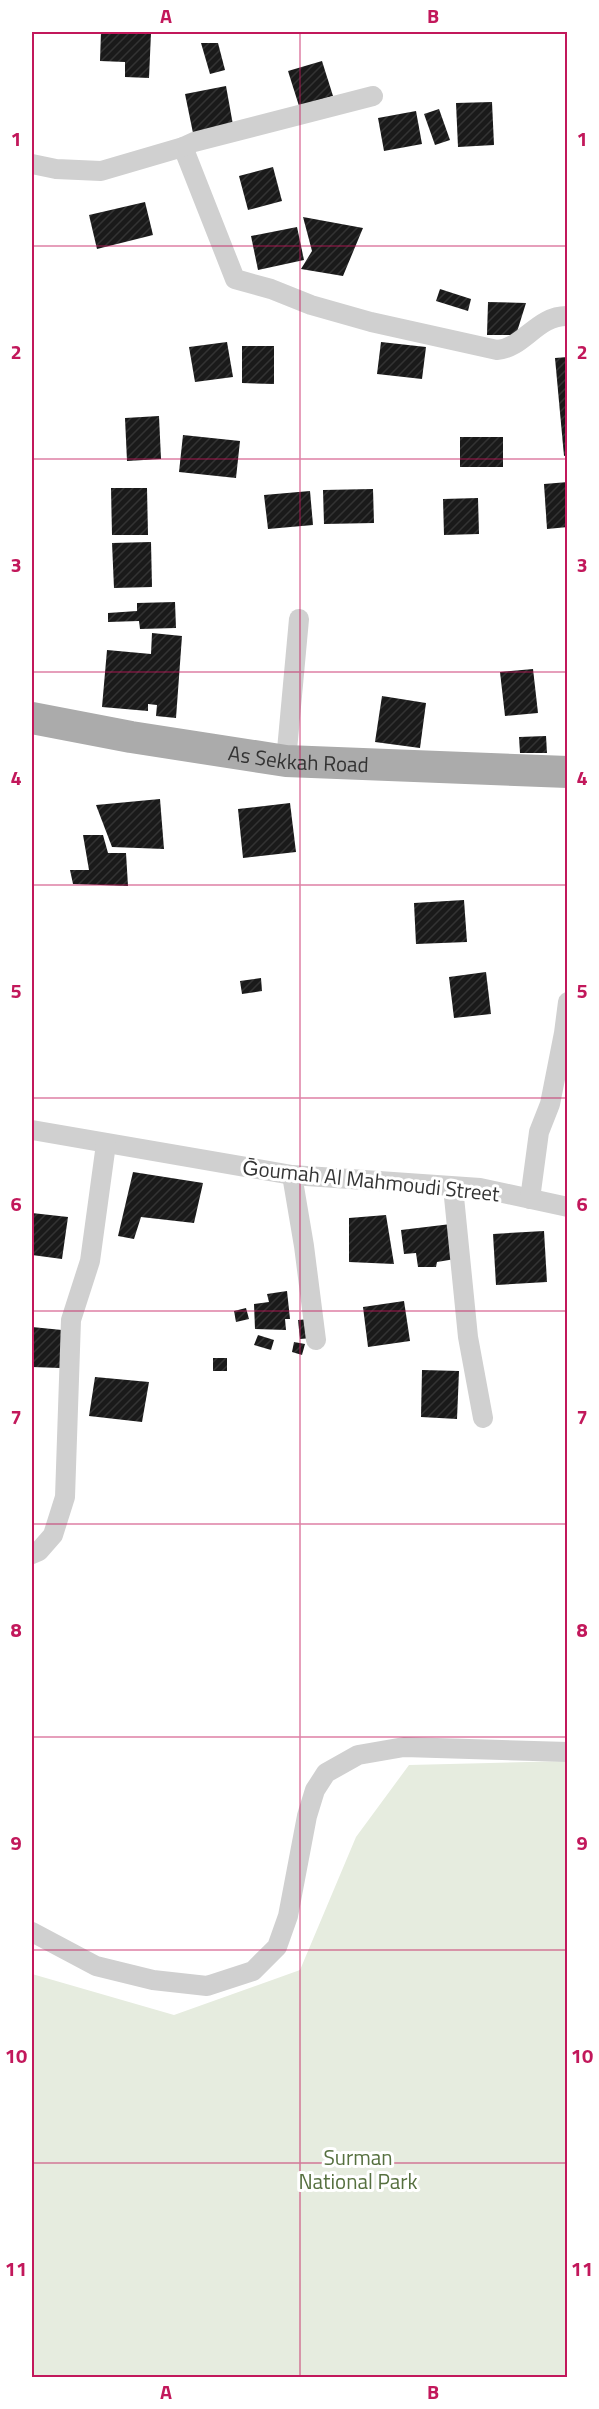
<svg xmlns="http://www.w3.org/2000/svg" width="599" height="2409" viewBox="0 0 599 2409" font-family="'Titillium Web',sans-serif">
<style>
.green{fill:#e6ecdf}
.building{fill:url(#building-hatch)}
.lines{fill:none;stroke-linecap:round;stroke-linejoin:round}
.street{stroke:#d0d0d0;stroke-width:20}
.primary{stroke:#ababab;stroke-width:32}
.grid{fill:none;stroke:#c2185b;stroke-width:1.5;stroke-opacity:0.55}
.labels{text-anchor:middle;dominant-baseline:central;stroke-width:6;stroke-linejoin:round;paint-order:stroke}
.street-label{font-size:21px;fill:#333;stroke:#fff}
.park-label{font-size:21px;fill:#56703f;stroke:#fff}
.neatline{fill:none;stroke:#c2185b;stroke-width:2}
.grid-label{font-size:20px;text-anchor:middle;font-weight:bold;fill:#c2185b}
</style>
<defs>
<pattern id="building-hatch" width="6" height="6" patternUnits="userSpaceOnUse" patternTransform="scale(1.5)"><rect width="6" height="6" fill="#1a1a1a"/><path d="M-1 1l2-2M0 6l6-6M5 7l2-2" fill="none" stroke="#333"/></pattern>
</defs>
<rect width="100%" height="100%" fill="#fff"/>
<!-- green -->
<path class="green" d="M567,1761V2377H32V1974L174,2015L300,1970L356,1837L409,1765Z"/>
<!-- building -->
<g class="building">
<path d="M101,32L151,33L149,78L125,77V62L100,61Z"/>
<path d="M201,43H218L225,70L210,74Z"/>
<path d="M322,61L333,96L299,106L288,71Z"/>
<path d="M226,86L233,125L193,133L185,94Z"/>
<path d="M492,102L494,145L458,147L456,103Z"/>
<path d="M439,109L450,140L435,145L424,114Z"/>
<path d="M416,111L422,144L384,151L378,118Z"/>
<path d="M273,167L282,201L248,210L239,176Z"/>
<path d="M145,202L153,235L97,249L89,215Z"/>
<path d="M303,217L363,228L343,276L301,269L312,251Z"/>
<path d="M297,227L304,260L258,270L251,236Z"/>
<path d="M440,289L471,299L468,311L436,301Z"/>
<path d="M488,302L526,303L516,335H487Z"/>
<path d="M227,342L233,377L195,382L189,347Z"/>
<path d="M381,342L426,347L422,379L377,374Z"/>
<path d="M242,346H274V384L242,383Z"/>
<path d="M568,357V455L564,456L555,358Z"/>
<path d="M159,416L161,459L127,461L125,418Z"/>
<path d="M183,435L240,441L236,478L179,472Z"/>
<rect x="460" y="437" width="43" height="30"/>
<path d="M568,482V527L547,529L544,484Z"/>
<path d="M111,488H147L148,535H112Z"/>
<path d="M373,489L374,523L324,524L323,490Z"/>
<path d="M310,491L313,525L268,529L264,495Z"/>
<path d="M478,498L479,534L444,535L443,499Z"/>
<path d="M151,542L152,587L114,588L112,543Z"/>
<path d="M175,602L176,628L140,629L139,621L108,622V613L137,611V603Z"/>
<path d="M152,633L182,636L176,718L156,716L157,705L148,704V711L102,707L107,650L151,654Z"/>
<path d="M533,669L538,713L505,716L500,672Z"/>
<path d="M382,696L426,703L420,748L375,742Z"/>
<path d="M546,736L547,753H520L519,737Z"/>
<path d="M160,799L164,849L112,847L96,805Z"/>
<path d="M290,803L296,852L243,858L238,809Z"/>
<path d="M83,835H103L108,853H126L128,886L73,884L70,870H89Z"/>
<path d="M464,900L467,942L416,944L414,903Z"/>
<path d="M486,972L491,1014L454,1018L449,977Z"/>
<path d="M261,978L262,991L242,994L240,981Z"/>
<path d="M133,1172L203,1183L194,1223L141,1217L134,1239L118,1236Z"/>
<path d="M32,1213L68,1217L62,1259L32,1255Z"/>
<path d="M386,1215L394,1264L349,1262V1218Z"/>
<path d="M451,1224L455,1259L437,1262L436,1267H418L416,1253L404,1254L401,1230Z"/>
<path d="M544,1231L547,1282L496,1285L493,1234Z"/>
<path d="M287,1291L290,1319H285L286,1330L255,1329L254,1304L269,1302L267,1294Z"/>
<path d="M404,1301L410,1341L368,1347L363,1307Z"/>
<path d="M246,1308L249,1319L236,1322L234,1311Z"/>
<path d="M310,1319L312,1338L300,1339L298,1320Z"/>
<path d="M32,1327L62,1330L60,1368L32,1367Z"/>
<path d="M258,1335L274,1340L271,1350L254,1345Z"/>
<path d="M294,1342L305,1344L302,1355L292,1352Z"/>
<rect x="213" y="1358" width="14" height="13"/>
<path d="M422,1370L459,1371L457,1419L421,1417Z"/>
<path d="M95,1377L149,1382L142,1422L89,1416Z"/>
</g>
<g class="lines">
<!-- street -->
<g class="street">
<path d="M183,147L235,279L271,289L311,305L371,322L497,350C524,348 537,315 568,316"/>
<path d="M32,164L56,169L101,171L183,147L194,142L373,96"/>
<path d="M286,761L299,619"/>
<path d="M32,1130L292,1175L480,1188L568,1207"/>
<path d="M292,1175L304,1246L316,1340"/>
<path d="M453,1187L468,1337L483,1418"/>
<path d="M530,1199L539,1132L550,1104L564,1033L568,1002"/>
<path d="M32,1554L39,1551L53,1535L65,1497L71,1320L90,1261L106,1144"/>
<path d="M32,1932L96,1966L153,1980L207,1986L253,1971L277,1947L288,1916L307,1816L315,1790L326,1773L358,1755L404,1747L568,1752"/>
</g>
<!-- primary -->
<path class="primary" id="s1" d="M32,718L131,737L286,761L568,772"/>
</g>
<!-- grid -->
<path class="grid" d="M300,32V2378M32,246H568M32,459H568M32,672H568M32,885H568M32,1098H568M32,1311H568M32,1524H568M32,1737H568M32,1950H568M32,2163H568"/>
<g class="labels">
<!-- street labels -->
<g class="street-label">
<text stroke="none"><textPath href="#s1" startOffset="270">As Sekkah Road</textPath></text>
<text transform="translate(371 1180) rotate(6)">Ḡoumah Al Mahmoudi Street</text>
</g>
<!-- park labels -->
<g class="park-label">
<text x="358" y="2157">Surman<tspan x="358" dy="24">National Park</tspan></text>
</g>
</g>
<!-- border -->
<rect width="599" height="2409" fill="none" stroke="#ffffff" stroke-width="66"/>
<rect x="33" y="33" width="533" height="2343" class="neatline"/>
<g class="grid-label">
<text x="166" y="23">A</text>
<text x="433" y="23">B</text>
<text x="16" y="146">1</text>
<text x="582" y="146">1</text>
<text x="16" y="359">2</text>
<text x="582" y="359">2</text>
<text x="16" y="572">3</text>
<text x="582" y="572">3</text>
<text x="16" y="785">4</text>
<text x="582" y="785">4</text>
<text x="16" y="998">5</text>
<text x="582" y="998">5</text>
<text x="16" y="1211">6</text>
<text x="582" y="1211">6</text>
<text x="16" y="1424">7</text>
<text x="582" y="1424">7</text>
<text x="16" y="1637">8</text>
<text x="582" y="1637">8</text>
<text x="16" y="1850">9</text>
<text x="582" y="1850">9</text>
<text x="16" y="2063">10</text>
<text x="582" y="2063">10</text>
<text x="16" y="2276">11</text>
<text x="582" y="2276">11</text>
<text x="166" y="2399">A</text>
<text x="433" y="2399">B</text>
</g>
</svg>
